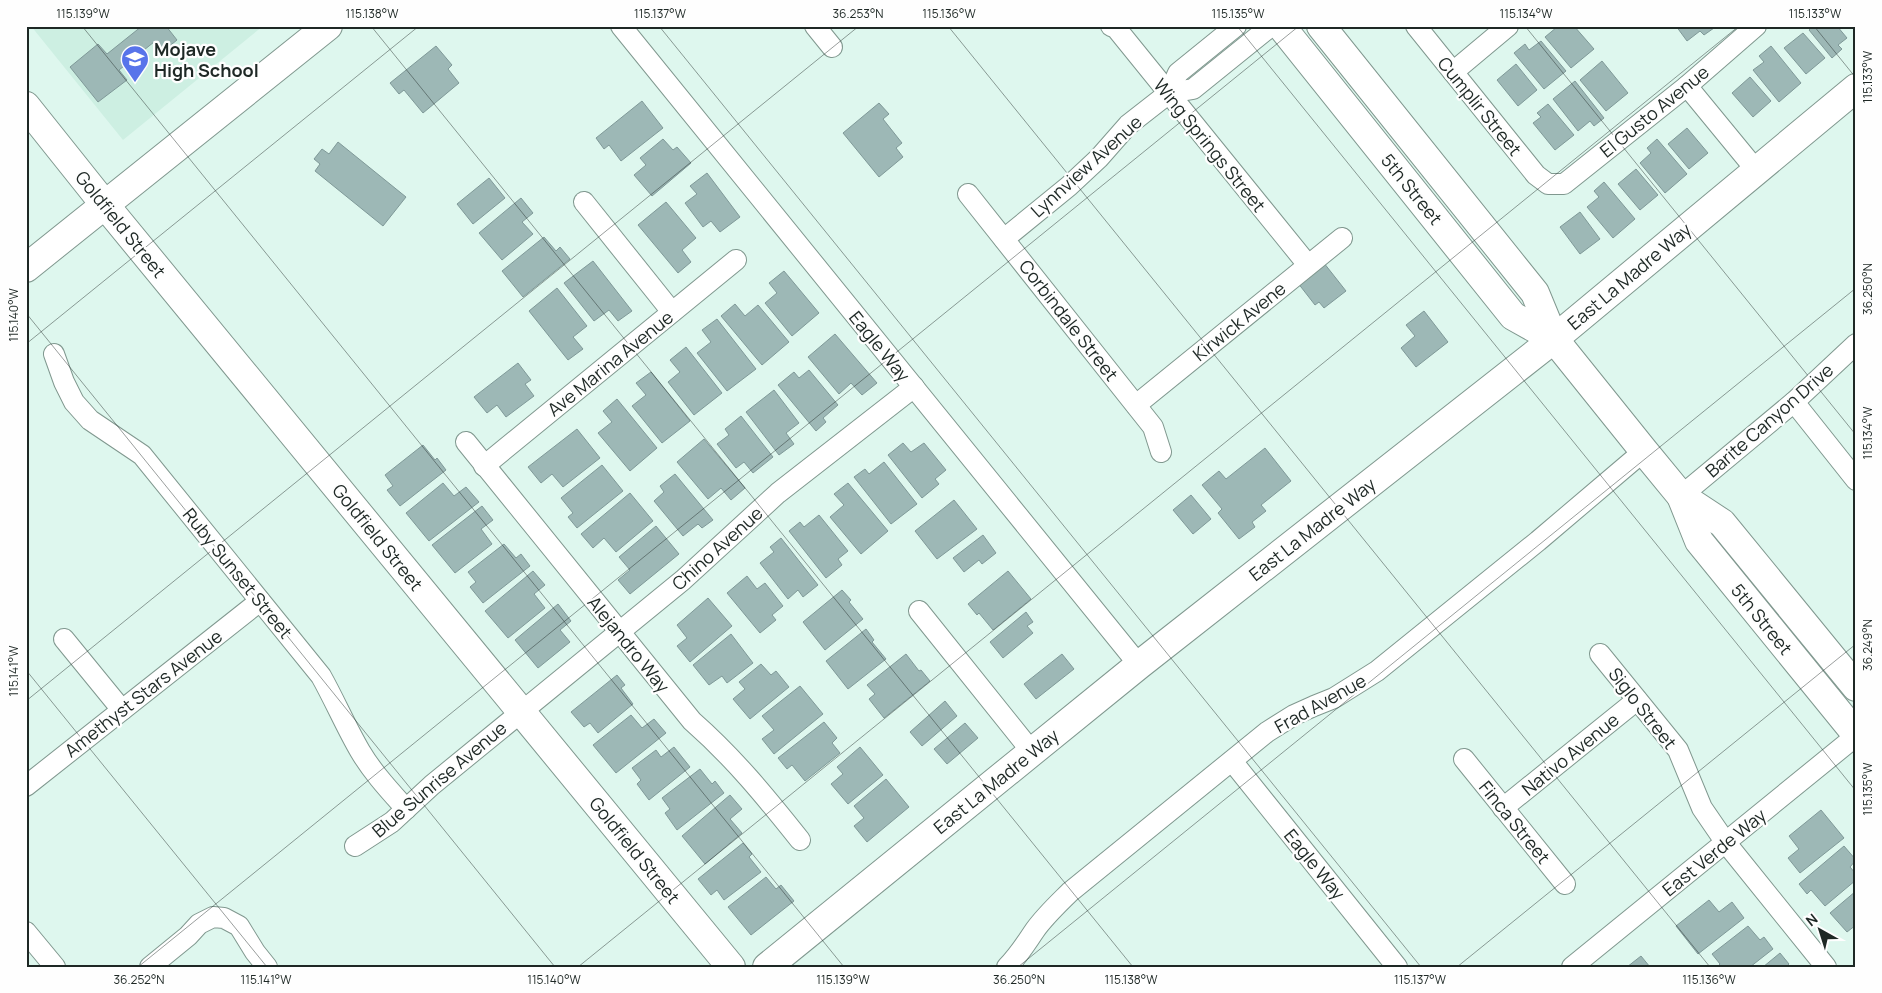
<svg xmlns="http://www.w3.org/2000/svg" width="1882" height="993" viewBox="0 0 1882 993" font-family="Manrope,sans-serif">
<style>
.built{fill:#cdefe2}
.building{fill:#9db8b6;stroke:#7f9998}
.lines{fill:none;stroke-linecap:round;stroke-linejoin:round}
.street-casing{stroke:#80988f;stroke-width:22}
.secondary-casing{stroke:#80988f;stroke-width:30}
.primary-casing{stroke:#80988f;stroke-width:30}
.street{stroke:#fff;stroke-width:20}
.secondary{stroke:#fff;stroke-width:28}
.primary{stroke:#fff;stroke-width:28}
.ticks{fill:none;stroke:#1e2825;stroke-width:1;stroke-opacity:0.45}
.labels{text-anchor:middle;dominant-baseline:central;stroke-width:4.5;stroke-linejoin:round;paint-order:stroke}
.poi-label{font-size:18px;font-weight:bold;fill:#1e2825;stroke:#fefefe;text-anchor:start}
.street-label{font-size:18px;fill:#1e2825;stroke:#fefefe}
.neatline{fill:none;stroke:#1e2825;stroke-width:2}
.ticks-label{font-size:12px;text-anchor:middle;fill:#1e2825}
</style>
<rect width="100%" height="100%" fill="#def7ee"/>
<!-- built -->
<path class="built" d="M31,26H263L123,140Z"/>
<!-- building -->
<g class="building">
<path d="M142,26H166L177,40L162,52L154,42L119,70L127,80L98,102L70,67L98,44L107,54Z"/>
<path d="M1556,26H1574L1594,49L1571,68L1545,37L1557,27Z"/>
<path d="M1676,26H1713L1714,28L1704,35L1700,31L1687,41Z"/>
<path d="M1813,26H1837L1847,38L1838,45L1842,49L1832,58L1809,30Z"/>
<path d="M1803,33L1825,58L1806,74L1784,48Z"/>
<path d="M1541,41L1566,71L1544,89L1514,53L1525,44L1529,50Z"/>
<path d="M436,46L452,65L448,69L459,83L423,113L404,90L399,94L390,83Z"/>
<path d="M1771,46L1801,83L1779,102L1753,70L1764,62L1759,56Z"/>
<path d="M1602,61L1628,93L1606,111L1580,80Z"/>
<path d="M1516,64L1537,90L1518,106L1497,80Z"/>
<path d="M1750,77L1771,101L1753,117L1732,93Z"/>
<path d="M1575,81L1604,118L1594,126L1590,121L1578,131L1553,99Z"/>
<path d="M642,101L663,128L621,161L609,145L604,149L596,138Z"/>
<path d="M879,103L889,114L883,119L902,143L896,148L903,157L879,177L843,133Z"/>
<path d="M1548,104L1574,135L1555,150L1533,123L1541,117L1537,113Z"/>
<path d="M1687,128L1708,153L1689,169L1668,144Z"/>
<path d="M663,139L673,150L677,147L691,163L652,196L634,175L646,165L640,158Z"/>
<path d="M1657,139L1687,174L1665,193L1640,163L1651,153L1647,148Z"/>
<path d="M338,142L406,197L383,226L315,171L320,164L314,159L322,149L329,154Z"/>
<path d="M1636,169L1658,195L1640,210L1618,184Z"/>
<path d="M707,173L740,217L720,232L711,221L703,227L685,203L697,194L690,186Z"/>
<path d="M489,178L505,198L473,224L457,204Z"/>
<path d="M1604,182L1635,219L1613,238L1587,207L1599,197L1594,191Z"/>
<path d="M521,198L533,213L522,222L533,234L502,260L479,233Z"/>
<path d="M666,202L696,238L682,250L691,262L678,273L638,225Z"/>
<path d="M1580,212L1600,239L1580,254L1560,227Z"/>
<path d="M544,237L556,251L560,247L570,259L523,297L502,271Z"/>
<path d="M1320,258L1346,291L1324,308L1319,302L1315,305L1294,278Z"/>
<path d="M593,261L632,311L618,321L609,310L594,321L564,283Z"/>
<path d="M784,271L819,313L792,336L765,303L777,293L769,283Z"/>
<path d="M557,288L587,326L573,337L583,349L568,360L529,311Z"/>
<path d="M735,304L745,316L758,305L789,342L762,365L721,316Z"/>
<path d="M1424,311L1448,342L1416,367L1401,348L1415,336L1406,325Z"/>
<path d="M717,319L756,369L727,391L697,353L711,342L702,330Z"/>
<path d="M835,334L877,383L862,395L851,383L839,394L808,357Z"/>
<path d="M686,347L722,393L694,415L668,382L680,372L670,360Z"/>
<path d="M518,363L531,380L525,384L534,396L506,417L497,405L487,413L474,397Z"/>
<path d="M809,370L838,405L823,418L826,422L816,431L778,385L794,372L799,378Z"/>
<path d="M651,372L690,421L662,443L632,406L646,395L636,383Z"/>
<path d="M774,390L799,423L786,433L794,444L779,455L746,412Z"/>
<path d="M617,399L657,448L630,471L598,433L612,422L603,411Z"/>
<path d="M741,416L773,457L753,473L744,462L736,468L717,444L729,435L725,429Z"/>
<path d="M577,429L600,458L563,487L552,474L541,483L528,467Z"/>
<path d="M704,439L745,488L731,500L721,488L708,499L677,462Z"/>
<path d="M903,443L911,452L924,443L946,470L935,479L939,484L922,498L888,455Z"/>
<path d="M423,445L435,460L437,458L446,470L400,506L387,490L393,486L385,475Z"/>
<path d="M1265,448L1291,481L1261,505L1266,511L1252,522L1255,527L1239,539L1218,513L1222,509L1202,485L1219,471L1226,479Z"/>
<path d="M884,462L917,504L891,524L854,477L865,469L869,474Z"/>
<path d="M602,465L623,491L577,528L568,517L573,513L561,498Z"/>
<path d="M675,474L713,520L702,528L698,524L683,536L654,501L664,492L660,486Z"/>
<path d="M443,483L454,496L466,487L479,502L429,541L406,513Z"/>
<path d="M848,483L888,531L861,554L830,517L844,505L834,494Z"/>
<path d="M630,493L653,521L616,552L604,538L593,548L581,534Z"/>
<path d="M1191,495L1211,519L1193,534L1173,510Z"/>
<path d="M954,500L977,529L937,559L915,531Z"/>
<path d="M482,506L493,520L481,529L492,544L455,573L432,545Z"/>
<path d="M819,515L848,551L838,559L842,565L826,578L789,531L800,522L804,527Z"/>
<path d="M656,526L679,554L630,594L618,580L630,570L619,557Z"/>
<path d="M983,535L996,553L982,564L979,560L964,572L953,558Z"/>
<path d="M781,538L818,585L803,597L798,590L788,599L760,563L774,552L770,547Z"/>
<path d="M504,544L516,558L521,554L530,566L483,603L470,587L476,582L468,572Z"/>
<path d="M533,571L545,585L534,594L545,608L508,638L485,611Z"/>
<path d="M1008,571L1031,599L993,630L979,613L977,615L968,604Z"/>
<path d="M747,576L757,589L765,583L783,606L772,615L776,620L760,633L727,593Z"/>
<path d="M842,590L851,600L849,602L863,619L825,650L803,622Z"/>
<path d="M708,598L732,626L690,662L677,646L687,638L677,625Z"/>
<path d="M558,604L571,621L560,630L570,642L538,668L515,640Z"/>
<path d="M1026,612L1033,622L1027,626L1033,633L1003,658L990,642Z"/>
<path d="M866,629L874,640L872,642L886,659L848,689L826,661Z"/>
<path d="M731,634L753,663L727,683L722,676L709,685L693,665Z"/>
<path d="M906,654L919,671L921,670L930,681L884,718L869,699L875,694L867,685Z"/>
<path d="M1062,654L1074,669L1036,699L1024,684Z"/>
<path d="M761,664L771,675L776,671L789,687L750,719L733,699L745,689L739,682Z"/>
<path d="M617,675L625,685L621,688L633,704L598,733L590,723L584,727L571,712Z"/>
<path d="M800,686L823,714L774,754L762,739L774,730L762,716Z"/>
<path d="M945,701L957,716L922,746L910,732Z"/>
<path d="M631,715L642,728L654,719L666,733L616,773L593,745Z"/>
<path d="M824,722L837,738L832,743L840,753L805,781L792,765L787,769L778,758Z"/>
<path d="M965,723L978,738L947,764L934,749Z"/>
<path d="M674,747L690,767L649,800L637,784L641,780L632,768L656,750L661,757Z"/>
<path d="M860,747L883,775L848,804L831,784L843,774L837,767Z"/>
<path d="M700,769L712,784L715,781L724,793L677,830L665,813L670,809L662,798Z"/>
<path d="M886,779L909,807L867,842L854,826L864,818L854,806Z"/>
<path d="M730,795L742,809L730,819L742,833L705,864L682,836Z"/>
<path d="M1821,810L1844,838L1800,873L1788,858L1799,849L1789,836Z"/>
<path d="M743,843L752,854L749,857L761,872L724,900L717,890L711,895L698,879Z"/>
<path d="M1844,846L1856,860L1850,867L1856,874V880L1825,906L1811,890L1807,894L1799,884Z"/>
<path d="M766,877L776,889L781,885L794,901L751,935L728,907Z"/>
<path d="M1856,891V925L1847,932L1830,913Z"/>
<path d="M1709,900L1719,912L1732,902L1744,918L1698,954L1676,926Z"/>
<path d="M1748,926L1760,940L1764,937L1773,949L1750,967H1717L1720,964L1712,954Z"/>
<path d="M1780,953L1789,964L1786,967H1763Z"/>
<path d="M1641,956L1650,967H1627Z"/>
</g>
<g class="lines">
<!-- street casing -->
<g class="street-casing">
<g id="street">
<path d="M621,26L1139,665"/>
<path d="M815,26L832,47"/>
<path d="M1111,26L1116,28L1308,265"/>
<path d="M1416,26L1536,175L1548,184H1564L1687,86L1756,26"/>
<path d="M1453,72L1508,26"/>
<path d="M1687,86L1756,170"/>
<path d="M1169,93L1193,89L1271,26"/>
<path d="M968,194L1153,427L1161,452"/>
<path d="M584,202L672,312"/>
<path d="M1004,239L1069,186L1099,158L1128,125L1169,93L1178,73L1236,26"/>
<path d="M54,354L64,382L74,402L90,420L142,455L321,676C335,701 346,727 360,751C373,773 390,791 406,809"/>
<path d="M1794,402L1856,480"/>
<path d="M1136,405L1342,238"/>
<path d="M466,442L692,721C734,758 765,796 800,840"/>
<path d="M484,466L736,260"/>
<path d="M1681,496L1794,402L1856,344"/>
<path d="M919,611L1032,752"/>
<path d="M64,639L122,710"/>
<path d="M1600,654L1678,750L1702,808L1726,843L1826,967"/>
<path d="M1464,759L1565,884"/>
<path d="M1232,761L1397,967"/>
<path d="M26,786L260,601"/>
<path d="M1503,808L1637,700"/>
<path d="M355,846L392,822L432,785L683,580L778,493L914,387"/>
<path d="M26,932L55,967"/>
<path d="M150,967L188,936L199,924L213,917L224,918L239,926L255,952L267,967"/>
<path d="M1007,967C1019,955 1026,943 1035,930C1045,916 1058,904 1070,892L1267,732L1294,715L1314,706L1334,698L1377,671L1538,541L1644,451"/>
<path d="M1572,967L1856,736"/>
</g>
</g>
<!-- secondary casing -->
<g class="secondary-casing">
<g id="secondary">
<path d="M26,106L105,205L731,967"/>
<path d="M26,268L328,26"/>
<path d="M767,967L1139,665L1554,339L1856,88"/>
</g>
</g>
<!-- primary casing -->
<g class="primary-casing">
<g id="primary">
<path d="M1281,26L1513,316L1554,339"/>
<path d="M1321,26L1535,293L1554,339L1644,451L1681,496L1722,523L1856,687"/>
<path d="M1681,496L1699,541L1856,734"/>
</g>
</g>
<!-- street -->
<use href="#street" class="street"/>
<!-- secondary -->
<use href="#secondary" class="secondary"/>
<!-- primary -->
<use href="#primary" class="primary"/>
</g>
<!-- ticks -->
<path class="ticks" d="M82,26L844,967M371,26L1133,967M659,26L1421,967M948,26L1710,967M1237,26L1856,791M1525,26L1856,435M1814,26L1856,78M26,313L555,967M26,344L419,26M26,670L267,967M26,701L859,26M138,967L1299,26M578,967L1739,26M1018,967L1856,288M1457,967L1856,644"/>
<!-- icons -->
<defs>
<g id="school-pin" transform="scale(1.4375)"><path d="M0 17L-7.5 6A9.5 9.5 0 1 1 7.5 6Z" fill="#5874ea" stroke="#fefefe"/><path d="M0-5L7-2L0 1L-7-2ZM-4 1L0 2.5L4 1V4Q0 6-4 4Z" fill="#fff"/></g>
</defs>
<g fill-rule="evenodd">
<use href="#school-pin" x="135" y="59"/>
</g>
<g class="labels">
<!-- poi labels -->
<g class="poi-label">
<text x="154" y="49">Mojave<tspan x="154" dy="21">High School</tspan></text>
</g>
<!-- street labels -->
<g class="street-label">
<text transform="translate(1480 106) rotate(51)">Cumplir Street</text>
<text transform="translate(1654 111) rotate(-39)">El Gusto Avenue</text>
<text transform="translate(1210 145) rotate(51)">Wing Springs Street</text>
<text transform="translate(1086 166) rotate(-42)">Lynnview Avenue</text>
<text transform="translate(1412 189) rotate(51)">5th Street</text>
<text transform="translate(121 224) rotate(51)">Goldfield Street</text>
<text transform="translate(1629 276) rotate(-40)">East La Madre Way</text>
<text transform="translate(1069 320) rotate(52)">Corbindale Street</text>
<text transform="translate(1239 321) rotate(-39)">Kirwick Avene</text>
<text transform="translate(880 346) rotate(51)">Eagle Way</text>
<text transform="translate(610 363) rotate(-39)">Ave Marina Avenue</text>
<text transform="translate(1769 420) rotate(-41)">Barite Canyon Drive</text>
<text transform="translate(1312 529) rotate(-38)">East La Madre Way</text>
<text transform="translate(378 537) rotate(51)">Goldfield Street</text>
<text transform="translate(717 548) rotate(-42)">Chino Avenue</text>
<text transform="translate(238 573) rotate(51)">Ruby Sunset Street</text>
<text transform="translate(1762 619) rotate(51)">5th Street</text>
<text transform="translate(629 644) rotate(51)">Alejandro Way</text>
<text transform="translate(143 693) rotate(-38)">Amethyst Stars Avenue</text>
<text transform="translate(1320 703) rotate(-29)">Frad Avenue</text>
<text transform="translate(1643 708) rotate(52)">Siglo Street</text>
<text transform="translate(1570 754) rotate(-39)">Nativo Avenue</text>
<text transform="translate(439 779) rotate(-40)">Blue Sunrise Avenue</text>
<text transform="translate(996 781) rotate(-39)">East La Madre Way</text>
<text transform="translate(1515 822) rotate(51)">Finca Street</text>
<text transform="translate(635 850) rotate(51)">Goldfield Street</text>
<text transform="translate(1714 852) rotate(-39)">East Verde Way</text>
<text transform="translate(1315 864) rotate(51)">Eagle Way</text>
</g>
</g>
<!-- border -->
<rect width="1882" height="993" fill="none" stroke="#fefefe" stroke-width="55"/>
<!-- north arrow -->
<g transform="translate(1820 930) rotate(321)" stroke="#fefefe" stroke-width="4" paint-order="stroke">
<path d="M0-4L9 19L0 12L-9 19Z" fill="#1e2825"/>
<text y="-8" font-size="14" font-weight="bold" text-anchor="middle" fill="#1e2825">N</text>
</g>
<rect x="28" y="28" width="1826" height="938" class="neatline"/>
<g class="ticks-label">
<text x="83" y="18">115.139°W</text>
<text x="372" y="18">115.138°W</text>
<text x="660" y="18">115.137°W</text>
<text x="858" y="18">36.253°N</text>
<text x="949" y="18">115.136°W</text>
<text x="1238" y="18">115.135°W</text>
<text x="1526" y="18">115.134°W</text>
<text x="1815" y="18">115.133°W</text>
<text transform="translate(1868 77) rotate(-90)" y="4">115.133°W</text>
<text transform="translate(1868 289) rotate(-90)" y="4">36.250°N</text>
<text transform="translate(14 315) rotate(-90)" y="4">115.140°W</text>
<text transform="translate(1868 433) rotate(-90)" y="4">115.134°W</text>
<text transform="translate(1868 645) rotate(-90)" y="4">36.249°N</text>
<text transform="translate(14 671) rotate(-90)" y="4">115.141°W</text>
<text transform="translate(1868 789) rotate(-90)" y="4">115.135°W</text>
<text x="139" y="984">36.252°N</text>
<text x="266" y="984">115.141°W</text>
<text x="554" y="984">115.140°W</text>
<text x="843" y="984">115.139°W</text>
<text x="1019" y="984">36.250°N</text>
<text x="1131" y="984">115.138°W</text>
<text x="1420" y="984">115.137°W</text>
<text x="1709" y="984">115.136°W</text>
</g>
</svg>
